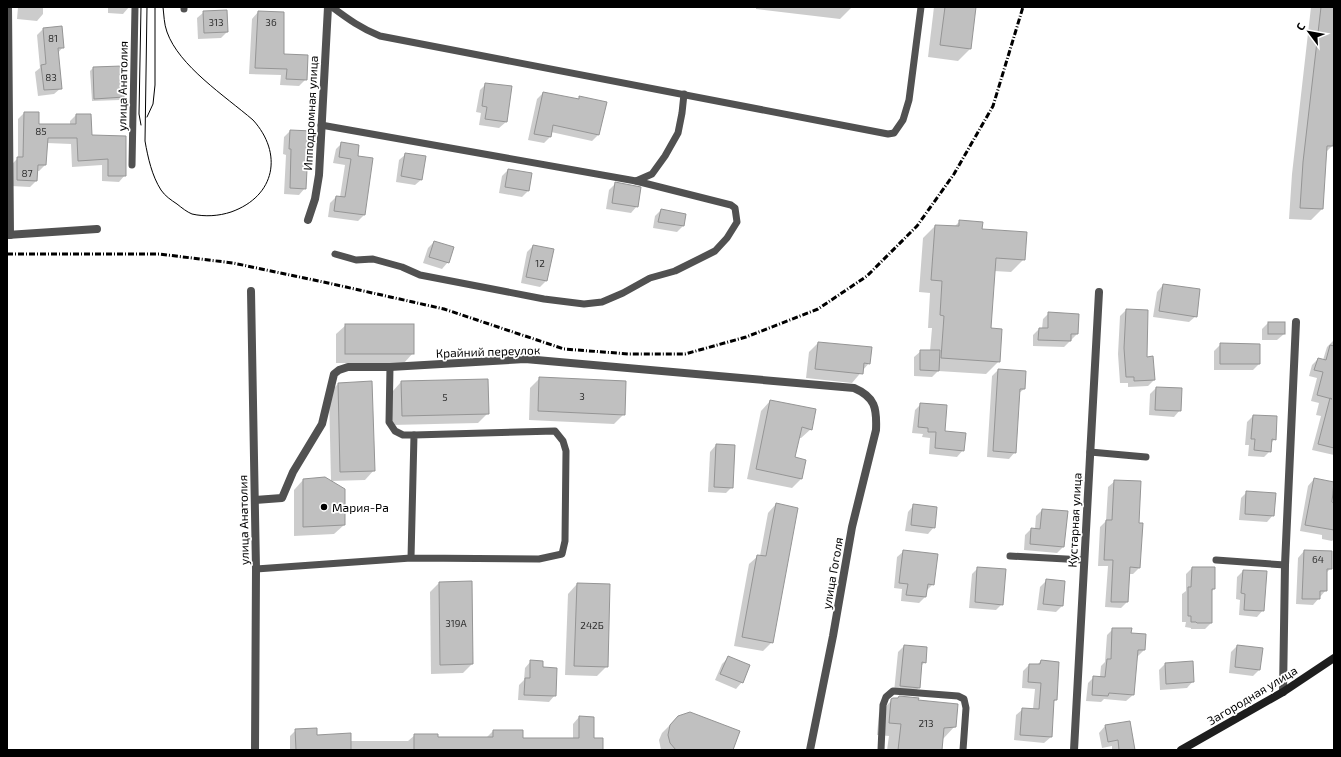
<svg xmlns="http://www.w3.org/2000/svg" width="1341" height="757" viewBox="0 0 1341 757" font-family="'Exo 2',sans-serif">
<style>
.shadow{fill:#0003}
.building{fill:#c0c0c0;stroke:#959595}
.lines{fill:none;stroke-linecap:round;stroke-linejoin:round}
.service{stroke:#515151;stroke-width:7}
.minor{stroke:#515151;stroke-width:8}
.secondary{stroke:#1e1e1e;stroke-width:8}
.tram{stroke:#000;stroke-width:1}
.rail{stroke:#000;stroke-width:3;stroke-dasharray:6 2 1 2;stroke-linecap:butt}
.poi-dot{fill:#000;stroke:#fff;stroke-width:1.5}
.labels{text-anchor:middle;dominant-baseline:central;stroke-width:3.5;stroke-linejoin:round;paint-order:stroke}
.number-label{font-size:10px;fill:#303030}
.street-label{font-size:12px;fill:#000;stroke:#fff}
.poi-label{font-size:12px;fill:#000;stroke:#fff;text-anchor:start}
</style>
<rect width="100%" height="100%" fill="#fff"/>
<!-- shadow -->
<g class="shadow">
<path d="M18,7H43V14L37,21L17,19Z"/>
<path d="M108,7H129L123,14L108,13Z"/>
<path d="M756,7H852L840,19L756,9Z"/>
<path d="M934,7H975L970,49L958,61L928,57Z"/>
<path d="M1311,7H1334V124L1332,146L1326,152L1322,209L1311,220L1289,219L1292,174Z"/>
<path d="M204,12L227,32L221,38L198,39L197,18Z"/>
<path d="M258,12L283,55L306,79L299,86L280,85L281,75L249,74L252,19Z"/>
<path d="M62,27L63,47L57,54L61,88L54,94L38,96L35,72L40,68L37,35L43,29Z"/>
<path d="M93,68L123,97L120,100L92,101L90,71Z"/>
<path d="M486,84L511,87L506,122L499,128L479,125L481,113L476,112L480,90Z"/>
<path d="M543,93L577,100L580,98L599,134L592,141L551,132L550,137L544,143L528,140L537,99Z"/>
<path d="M24,113L38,125H70V121L76,115L91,136L125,175L119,182L102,181V165L72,167L71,144L47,143L45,165L39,171H37L36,181L30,187L11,186L12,164L18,158V119Z"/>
<path d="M290,131L310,149L307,152L305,188L299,195L284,194L286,155L283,154L284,137Z"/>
<path d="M342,143L357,156L364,215L358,221L328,217L330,203L336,197H340L345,165L333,163L336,149Z"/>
<path d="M406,154L422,179L415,185L396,182L399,160Z"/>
<path d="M508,170L528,191L522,197L499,193L502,176Z"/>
<path d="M615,184L637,206L631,213L606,209L609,190Z"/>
<path d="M661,210L685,214L683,226L677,232L653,228L655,216Z"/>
<path d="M960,221L981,230L1024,259L1011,272L994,271L990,329L999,361L986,374L938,371L932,377L914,376V357L921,351H930L932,328H928L930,293L919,292L923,238L935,226L954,227Z"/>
<path d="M434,242L448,262L442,269L423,263L428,248Z"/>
<path d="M533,246L546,281L540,287L521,283L527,252Z"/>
<path d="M1163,285L1196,316L1189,322L1153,317L1157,292Z"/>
<path d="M1126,310L1154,380L1148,386L1128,387V383H1120L1118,354L1120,316Z"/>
<path d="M1049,313L1077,334L1064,347L1033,346V335L1039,329H1042L1043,319Z"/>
<path d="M1268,323L1284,334L1277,340H1262V329Z"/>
<path d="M346,325L413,353L404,363H336V334Z"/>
<path d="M1333,341H1334V455L1312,450L1321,416L1316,415L1319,403L1311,401L1317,378L1309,376L1312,365L1318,359L1323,360L1327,347Z"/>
<path d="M818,343L869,363L852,383L806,378L809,352Z"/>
<path d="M1221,344L1259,364L1253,370H1214V351Z"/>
<path d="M998,370L1024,389L1018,394L1015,452L1009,459L987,457L992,376Z"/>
<path d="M540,378L624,414L614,424L529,420L530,388Z"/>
<path d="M371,382L374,470L365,480L331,481L329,393L338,384Z"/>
<path d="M401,382L488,413L478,423L392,425V392Z"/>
<path d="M1156,388L1180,410L1174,417L1149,415L1150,394Z"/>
<path d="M770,401L811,429L801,438H798L794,458L801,479L792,488L747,479L761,411Z"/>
<path d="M921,404L944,432L963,450L957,457L929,454L930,438L922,437L923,434L912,433L915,410Z"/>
<path d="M1253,416L1275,439L1271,443L1270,451L1264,457L1248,456L1249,445H1245L1247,422Z"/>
<path d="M716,445L732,487L726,493L708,492L710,452Z"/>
<path d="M1314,479L1334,483L1330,503L1334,504V539L1332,541L1322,539V535L1300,531L1308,486Z"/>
<path d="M303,480L344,525L334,534L294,536V490Z"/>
<path d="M1115,481L1138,523L1139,568L1133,574H1129L1127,602L1121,608L1105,607L1108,566H1098L1100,527L1106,521L1108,487Z"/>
<path d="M1247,492L1273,515L1267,522L1239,520L1241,498Z"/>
<path d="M776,504L772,642L763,651L734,646L749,564L758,556H760L768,513Z"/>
<path d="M914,505L934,527L928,534L905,531L908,512Z"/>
<path d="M1042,510L1063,547L1057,553L1024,550L1025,535L1031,529H1035L1036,516Z"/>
<path d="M904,551L933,584L927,590L925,597L919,603L901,601L902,589L894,588L897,557Z"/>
<path d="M1304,551L1331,568L1326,573V590L1313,605L1296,604L1298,558Z"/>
<path d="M978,568L1002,604L996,610L969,608L972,574Z"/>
<path d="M1192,568L1214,589L1211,592V623L1205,629H1191V628L1185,627L1186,622H1182V594L1186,591V574Z"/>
<path d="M1243,571L1263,610L1257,617L1239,615L1240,600L1236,599L1237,577Z"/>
<path d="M1046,581L1062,606L1056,612L1037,610L1040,587Z"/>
<path d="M471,582L472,664L463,673L431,674L430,592L439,583Z"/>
<path d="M577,584L607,666L597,676L565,675L568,594Z"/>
<path d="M1113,629L1144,650L1138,656H1136L1133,695L1126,701L1104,699L1101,702L1086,701L1088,683L1094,677H1100L1101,666L1105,662L1107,635Z"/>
<path d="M904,646L925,662L921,666L919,688L912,694L894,692L898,652Z"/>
<path d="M1237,646L1259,670L1253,676L1229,673L1231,652Z"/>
<path d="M728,658L742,682L736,689L715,680L722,664Z"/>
<path d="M531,661L555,695L549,702L518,700L519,685L524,680L525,668Z"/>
<path d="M1041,661L1056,700L1053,702L1051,737L1044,743L1014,740L1016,715L1023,709H1033L1035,689L1022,688L1023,671L1029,665H1037Z"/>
<path d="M1165,664L1193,681L1187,688L1160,690L1159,670Z"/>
<path d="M893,699L917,701L955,726L943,739L941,750H887L889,736L877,735L879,713Z"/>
<path d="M579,717L602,750H290V736L296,730L316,736L350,741H408L415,735L437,738L487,737L493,731H522V739H573V724Z"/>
<path d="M678,717L732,750H661L659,740L662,733Z"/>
<path d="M1105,726L1134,750H1112V746L1102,748L1099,733Z"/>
</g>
<!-- building -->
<g class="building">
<path d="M945,7H976L971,49L940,45Z"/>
<path d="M1321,7H1334V133L1333,146H1327L1323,209L1300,208L1303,162Z"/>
<path d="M227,10L228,32L204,33L203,11Z"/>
<path d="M258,11L284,12V54L308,55L307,80L286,79L287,69L255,68Z"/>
<path d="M62,26L64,48H58L62,89L44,90L41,65L46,64L43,28Z"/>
<path d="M122,66L124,97L94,99L93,67Z"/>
<path d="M485,83L512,86L507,122L485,119L487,107L482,106Z"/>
<path d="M543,92L579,99V96L607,102L599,135L553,125L551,137L534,134Z"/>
<path d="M24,112H39V124H76V114H91L92,135L126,136V176H108V159L78,161L77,138H48L46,165H38L37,181L17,180V157H23Z"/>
<path d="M290,130L312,131L311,150H308L306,189L290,188L291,149H289Z"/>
<path d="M341,142L359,145L358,156L373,158L365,215L334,211L336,196L345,197L351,159L339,157Z"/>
<path d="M405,153L426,156L422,180L401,176Z"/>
<path d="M508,169L532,173L529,191L505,187Z"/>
<path d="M615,182L641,187L638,207L612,203Z"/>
<path d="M661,209L686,214L684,226L658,222Z"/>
<path d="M959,220L983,222L982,229L1027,232L1025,260L996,258L991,328L1002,329L1000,362L941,358L944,316L940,315L942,281L931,280L935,225L959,226Z"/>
<path d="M434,241L454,247L449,263L429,257Z"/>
<path d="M533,245L554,249L547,281L526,277Z"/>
<path d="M1163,284L1200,289L1197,317L1159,311Z"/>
<path d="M1126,309L1148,310L1147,357L1153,356L1155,380L1134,381V377H1126L1124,348Z"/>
<path d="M1048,312L1079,314L1078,334H1071V341L1038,340L1039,328H1048Z"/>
<rect x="1268" y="322" width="17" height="12"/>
<rect x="345" y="324" width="69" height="30"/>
<path d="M818,342L872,347L870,364L864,363L863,374L815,369Z"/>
<path d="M1220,343L1260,344V364H1220Z"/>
<path d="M1330,345L1334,346V448L1318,444L1330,398L1332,399L1317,395L1323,372L1314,370L1318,358L1326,360Z"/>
<path d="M920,350H940L939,371L920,370Z"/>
<path d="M998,369L1026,371L1025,389H1020L1016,453L993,451Z"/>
<path d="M539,377L626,381L625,415L538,411Z"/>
<path d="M488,379L489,414L402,416L401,381Z"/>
<path d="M372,381L375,471L340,472L338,383Z"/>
<path d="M1156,387L1182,388L1181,411L1155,410Z"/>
<path d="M770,400L816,409L812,430L802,427L795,457L806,460L802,479L756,469Z"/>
<path d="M920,403L947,405L945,431L966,433L964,451L935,448L936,432H928V428L918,427Z"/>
<path d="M1253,415L1277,416L1276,440L1272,439L1271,452L1254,450L1255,439H1251Z"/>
<path d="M716,444L735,445L733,488L714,487Z"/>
<path d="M325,477L345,489V525L303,527V479Z"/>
<path d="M1314,478L1334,482L1332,502L1334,503V530L1305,525Z"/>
<path d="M1114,480L1141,481L1139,523H1143L1140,568L1130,567L1128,602H1111L1113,560H1104L1106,520H1112Z"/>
<path d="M1246,491L1276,493L1274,516L1245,514Z"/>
<path d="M776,503L798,508L773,643L742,637L757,555L766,556Z"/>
<path d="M913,504L937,507L935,528L911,525Z"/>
<path d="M1042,509L1068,511L1064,547L1030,544L1031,528L1040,529Z"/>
<path d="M903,550L938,554L934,585L928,584L926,597L906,595L908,584L899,583Z"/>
<path d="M1304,550L1332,551V569H1327V591H1320V599H1302Z"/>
<path d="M977,567L1006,569L1003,605L975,602Z"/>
<path d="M1192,567H1215V589H1212V623H1197L1196,622H1191V616H1188V587H1191Z"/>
<path d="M1243,570L1267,571L1264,611L1244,610L1245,594L1241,593Z"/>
<path d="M1046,579L1065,581L1063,606L1043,604Z"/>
<path d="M472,581L473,664L440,665L439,582Z"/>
<path d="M577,583L610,584L608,667L574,666Z"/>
<path d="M1112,628H1132L1131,633L1146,634L1145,650H1138L1134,695L1109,693L1108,696L1092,695L1093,676L1105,677L1107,659H1111Z"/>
<path d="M904,645L927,647L926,663L922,662L920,688L900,686Z"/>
<path d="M1237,645L1263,648L1260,670L1235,667Z"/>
<path d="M728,656L750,665L743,683L720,674Z"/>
<path d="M530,660L543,661V667L557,668L556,696L524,695L525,678H530Z"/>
<path d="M1041,660L1059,662L1057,700H1054L1052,737L1020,735L1022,708L1039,709L1041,683L1028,682L1029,664H1040Z"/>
<path d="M1193,661L1194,682L1166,684L1165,663Z"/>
<path d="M899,696L919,698L918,700L958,704L956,727L944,728L942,750H898L901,724L889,723L891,699L893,698H898Z"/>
<path d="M690,712L740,731L733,750H676L670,743L668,735L670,725L678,716Z"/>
<path d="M579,716L594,717V738H603V750H414V734H438V737H493V730H523V738H579Z"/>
<path d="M1130,721L1135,750H1119L1118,740L1108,742L1105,725Z"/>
<path d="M317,728V735L351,733V750H296L295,729Z"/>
</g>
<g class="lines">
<!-- service -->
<g class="service">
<path d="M184,7V9"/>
<path d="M332,7C348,19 362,29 380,36L888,134L894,133L903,120L909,100L921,7"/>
<path d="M321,125L636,181L652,174L665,156L678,133L682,113L684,94"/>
<path d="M132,165L135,7"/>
<path d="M335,254L356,260L373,259L402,267L420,275L544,299L584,304L602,302L623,293L650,278L675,271L715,251L727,238L737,222L735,208L731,205L636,181"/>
<path d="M390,367L389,422L395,431L403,435H414"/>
<path d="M1090,452L1146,457"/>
<path d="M1010,556L1084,560"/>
<path d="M1216,560L1285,565"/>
<path d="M256,569L411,558L539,559L562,554L565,541L566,451L563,441L555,431L414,435L411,558"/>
<path d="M881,750L883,705L886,697L893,691L958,696L964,699L966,708L963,750"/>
</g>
<!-- minor -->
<g class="minor">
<path d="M8,7L10,235"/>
<path d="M308,220L315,199L319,175L328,7"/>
<path d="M7,235L97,229"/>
<path d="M251,291L256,569L255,750"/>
<path d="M255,500L282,498L293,472L322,424L334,374L339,370L348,367H390L525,359L854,388C875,397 877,408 876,430L852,527L833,636L810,750"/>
<path d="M1283,692L1285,565L1296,322"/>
<path d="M1074,750L1099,292"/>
</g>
<!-- secondary -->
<path class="secondary" d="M1181,750L1283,692L1334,658"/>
<!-- tram -->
<g class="tram">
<path d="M141,7L139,114L141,125"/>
<path d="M147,7L145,141C148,158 152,176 161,190C165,196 171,200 177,204C182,208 187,212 192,214C205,217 219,216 231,212C276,196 283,153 253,120C225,96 179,66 167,32C164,24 164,15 163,7"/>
<path d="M147,117L153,104L155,85V7"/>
</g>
<!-- rail -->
<path class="rail" d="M7,254H159L233,263L328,283L444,309L564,349L629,354H685L746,337L818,309L867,276L917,226L954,174L993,106L1023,7"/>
</g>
<!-- markers -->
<circle class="poi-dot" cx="324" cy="507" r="4"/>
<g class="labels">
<!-- number labels -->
<g class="number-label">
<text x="216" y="22">313</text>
<text x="271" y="22">36</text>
<text x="53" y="38">81</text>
<text x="51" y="77">83</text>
<text x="41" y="131">85</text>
<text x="27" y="173">87</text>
<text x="540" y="263">12</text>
<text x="582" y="396">3</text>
<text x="445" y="397">5</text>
<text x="1318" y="559">64</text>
<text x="456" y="623">319А</text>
<text x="592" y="625">242Б</text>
<text x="926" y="723">213</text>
</g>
<!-- street labels -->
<g class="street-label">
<text transform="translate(122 86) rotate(-89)">улица Анатолия</text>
<text transform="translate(310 113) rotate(-87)">Ипподромная улица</text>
<text transform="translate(488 351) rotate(-2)">Крайний переулок</text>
<text transform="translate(243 520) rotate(-91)">улица Анатолия</text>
<text transform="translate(1074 520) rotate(-87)">Кустарная улица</text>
<text transform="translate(832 573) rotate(-80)">улица Гоголя</text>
<text transform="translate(1252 695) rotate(-31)">Загородная улица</text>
</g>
<!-- poi labels -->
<g class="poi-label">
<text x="332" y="507">Мария-Ра</text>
</g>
</g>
<!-- border -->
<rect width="1341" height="757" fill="none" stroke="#000000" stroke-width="16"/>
<!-- north arrow -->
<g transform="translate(1309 32) rotate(302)" stroke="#ffffff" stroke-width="3" paint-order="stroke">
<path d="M0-3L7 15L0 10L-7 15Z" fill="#000000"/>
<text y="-6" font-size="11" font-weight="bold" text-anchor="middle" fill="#000000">С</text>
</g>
</svg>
